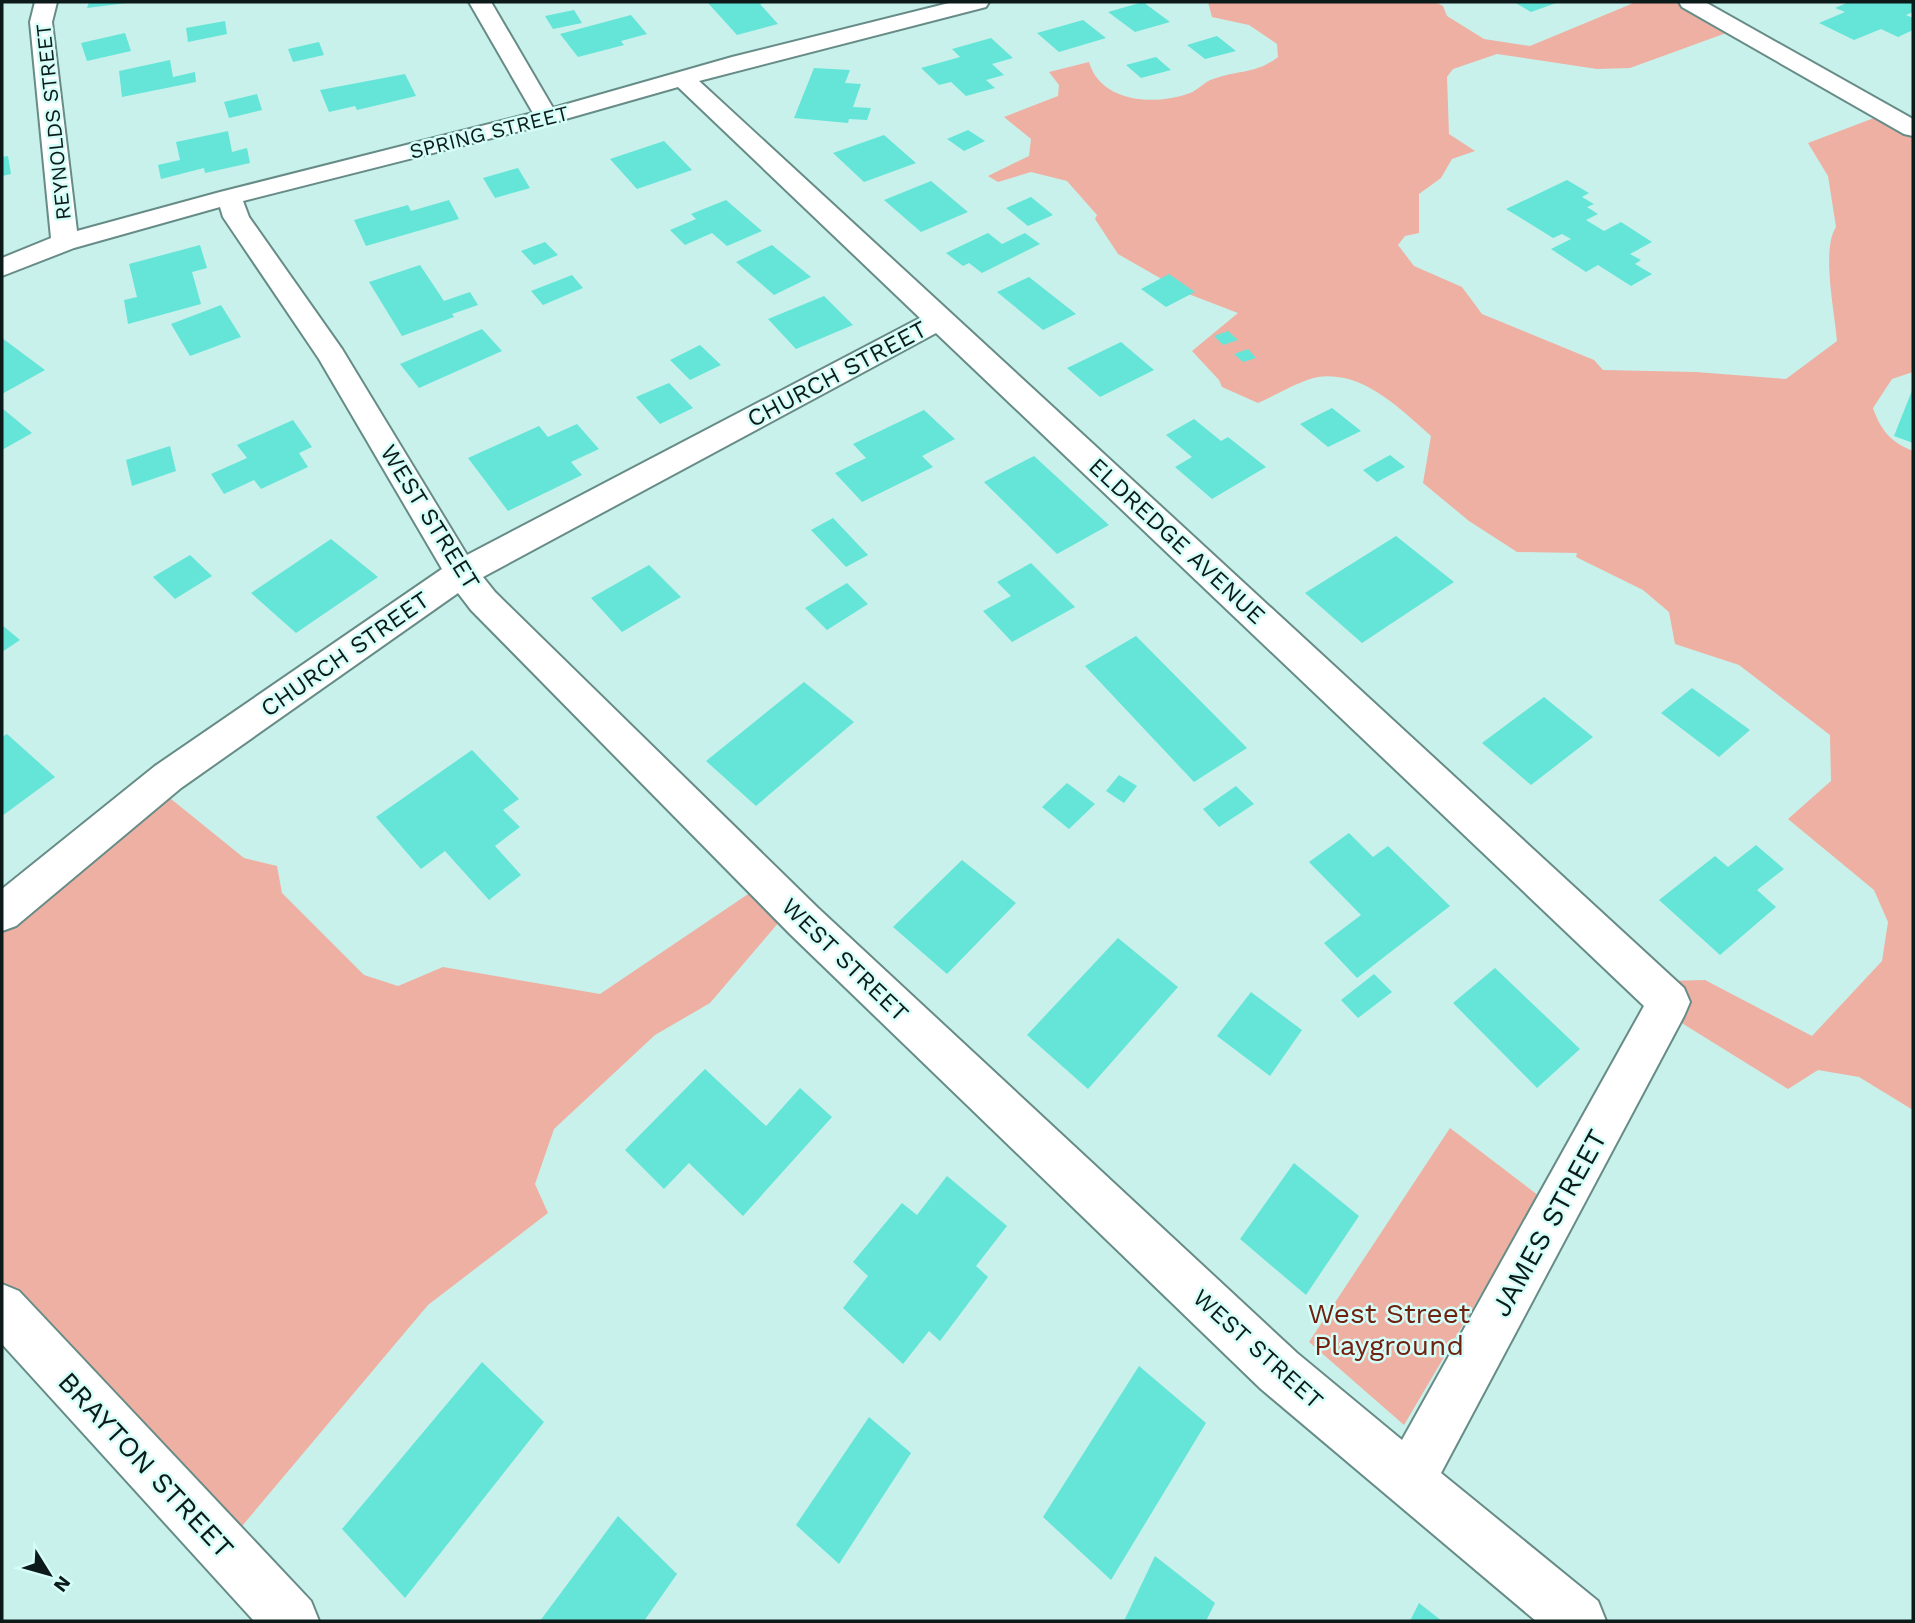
<svg xmlns="http://www.w3.org/2000/svg" width="1915" height="1623" viewBox="0 0 1915 1623" font-family="'Work Sans',sans-serif">
<style>
.green{fill:#eeb0a2}
.building{fill:#64e5d8}
.lines{fill:none;stroke-linecap:round;stroke-linejoin:round}
.minor-casing{stroke:#678c87;stroke-width:4}
.tertiary-casing{stroke:#678c87;stroke-width:4}
.minor{fill:#fff;fill-rule:evenodd}
.tertiary{fill:#fff;fill-rule:evenodd}
.labels{text-anchor:middle;dominant-baseline:central;stroke-width:5;stroke-linejoin:round;paint-order:stroke}
.far-street-label{font-size:21px;fill:#0c1b1a;stroke:#d6fef9}
.street-label{font-size:24px;fill:#0c1b1a;stroke:#d6fef9}
.near-street-label{font-size:28px;fill:#0c1b1a;stroke:#d6fef9}
.near-park-label{font-size:28px;fill:#712110;stroke:#d6fef9}
</style>
<rect width="100%" height="100%" fill="#c9f1eb"/>
<!-- green -->
<g class="green">
<path d="M1208,2H1435L1443,6L1447,16L1484,39L1530,46L1636,2H1687L1732,27L1729,32L1630,68L1597,69L1497,54L1453,69L1447,77L1449,134L1475,151L1452,159L1441,178L1419,194V233L1405,236L1398,245L1414,266L1462,287L1482,314L1594,360L1603,370L1696,372L1786,379L1837,341C1835,313 1821,250 1836,227L1828,176L1808,143L1882,115L1893,116L1913,127V372L1892,379L1873,408C1881,431 1891,442 1913,451V1110L1859,1077L1818,1070L1788,1089L1672,1017L1664,981L1705,980L1812,1036L1882,961L1888,922L1874,890L1788,819L1831,781L1830,735L1739,665L1675,644L1669,612L1643,590L1576,557L1577,553L1517,552L1469,521L1423,483L1431,436C1400,409 1364,371 1318,377C1301,380 1274,396 1258,403L1222,387L1219,380L1192,351L1238,313L1186,293L1118,254L1095,219L1097,215L1067,181L1031,172L998,182L988,176L1029,156L1031,139L1004,117L1058,96L1059,85L1049,72L1089,62C1101,103 1155,106 1190,93C1198,90 1204,82 1213,79C1237,70 1256,74 1278,57L1277,44L1249,25L1212,17Z"/>
<path d="M155,786L244,858L277,866L282,893L364,975L398,986L443,967L600,994L763,884L792,907L710,1003L655,1035L554,1129L535,1184L548,1213L428,1305L237,1532L218,1535L2,1301V905Z"/>
<path d="M1450,1128L1539,1196L1404,1425L1309,1342Z"/>
</g>
<!-- building -->
<g class="building">
<path d="M89,2H127V3L87,8Z"/>
<path d="M712,2H766L760,4L778,24L737,35L708,3Z"/>
<path d="M1143,2L1170,22L1135,32L1108,12Z"/>
<path d="M1514,2H1559L1531,12Z"/>
<path d="M1849,2H1913V12L1906,15L1913,18V30L1898,37L1881,29L1854,40L1819,23L1845,12L1835,8Z"/>
<path d="M574,10L582,23L553,29L545,16Z"/>
<path d="M631,15L647,34L621,41L624,45L578,57L560,34Z"/>
<path d="M1083,20L1106,38L1059,52L1037,33Z"/>
<path d="M225,21L227,34L188,42L186,28Z"/>
<path d="M125,33L131,51L87,61L81,43Z"/>
<path d="M1217,36L1236,51L1205,59L1187,45Z"/>
<path d="M991,38L1013,58L992,64L1004,75L986,80L995,88L966,96L951,82L939,85L921,68L960,57L952,49Z"/>
<path d="M319,42L324,55L293,62L288,49Z"/>
<path d="M1156,57L1171,70L1141,78L1126,65Z"/>
<path d="M170,60L173,77L195,72L196,82L122,97L119,71Z"/>
<path d="M814,68L850,70L845,83L861,84L853,107L871,108L867,120L849,119L848,123L794,118Z"/>
<path d="M405,74L416,96L357,110L355,106L329,112L320,90Z"/>
<path d="M257,94L262,110L229,118L224,102Z"/>
<path d="M968,130L985,141L964,151L947,139Z"/>
<path d="M228,131L232,152L247,148L250,163L205,173L204,168L161,179L158,165L180,160L176,142Z"/>
<path d="M884,135L916,163L864,182L833,153Z"/>
<path d="M664,141L692,170L637,189L610,159Z"/>
<path d="M8,156L11,174L2,176V157Z"/>
<path d="M518,168L530,188L495,198L483,178Z"/>
<path d="M1567,180L1589,193L1582,197L1594,204L1587,207L1598,214L1586,220L1604,231L1621,222L1652,242L1630,254L1641,260L1635,264L1652,274L1631,286L1598,265L1586,272L1551,249L1571,239L1562,234L1553,238L1506,209Z"/>
<path d="M931,181L968,212L921,232L884,200Z"/>
<path d="M1031,197L1053,215L1028,226L1006,208Z"/>
<path d="M449,200L459,219L366,246L354,220L408,205L411,211Z"/>
<path d="M726,200L762,231L727,246L712,233L685,245L670,230L696,219L691,214Z"/>
<path d="M988,233L1002,244L1025,233L1040,244L982,273L969,263L963,266L946,253Z"/>
<path d="M545,242L558,255L534,265L521,251Z"/>
<path d="M200,245L207,268L192,272L201,304L128,324L124,300L137,297L129,264Z"/>
<path d="M772,245L811,277L774,295L736,262Z"/>
<path d="M420,265L444,301L470,292L478,305L452,314L454,317L402,336L369,282Z"/>
<path d="M1169,274L1195,292L1166,307L1141,289Z"/>
<path d="M572,275L583,288L543,305L531,291Z"/>
<path d="M1029,277L1076,314L1043,330L997,292Z"/>
<path d="M824,296L853,325L796,349L768,319Z"/>
<path d="M221,305L241,337L190,356L171,324Z"/>
<path d="M482,329L502,351L419,388L400,364Z"/>
<path d="M1228,331L1238,340L1223,345L1214,336Z"/>
<path d="M2,338L45,370L2,394Z"/>
<path d="M1121,342L1154,370L1100,397L1067,368Z"/>
<path d="M700,345L721,365L690,380L670,360Z"/>
<path d="M1248,349L1256,358L1243,362L1234,354Z"/>
<path d="M669,383L693,408L660,424L636,397Z"/>
<path d="M1913,388V443L1894,436Z"/>
<path d="M2,408L32,433L2,450Z"/>
<path d="M1332,408L1361,431L1328,447L1300,424Z"/>
<path d="M924,410L955,439L922,456L933,467L862,502L835,473L866,458L853,444Z"/>
<path d="M1194,419L1221,441L1228,437L1266,467L1212,499L1175,467L1192,457L1166,435Z"/>
<path d="M293,420L312,447L299,453L308,467L261,489L254,480L224,494L211,474L247,458L237,445Z"/>
<path d="M577,424L599,449L571,462L582,475L508,511L468,458L539,426L548,437Z"/>
<path d="M170,446L176,471L132,486L126,460Z"/>
<path d="M1390,455L1405,467L1377,482L1363,470Z"/>
<path d="M1034,456L1109,525L1057,554L984,482Z"/>
<path d="M833,518L868,555L846,567L811,530Z"/>
<path d="M1396,536L1454,582L1362,643L1305,593Z"/>
<path d="M331,539L378,577L296,633L251,593Z"/>
<path d="M190,555L212,576L175,599L153,577Z"/>
<path d="M1031,563L1075,607L1012,642L983,611L1011,596L997,582Z"/>
<path d="M649,565L681,597L622,632L591,598Z"/>
<path d="M847,583L868,604L827,630L805,608Z"/>
<path d="M2,625L20,640L2,652Z"/>
<path d="M1136,636L1247,748L1194,782L1085,666Z"/>
<path d="M804,682L854,722L756,806L706,761Z"/>
<path d="M1692,688L1750,730L1719,757L1661,713Z"/>
<path d="M1544,697L1593,737L1531,785L1482,743Z"/>
<path d="M7,734L55,777L2,816V737Z"/>
<path d="M472,750L519,799L503,810L520,827L495,846L521,875L489,900L445,851L421,869L376,817Z"/>
<path d="M1119,775L1137,786L1124,803L1106,791Z"/>
<path d="M1067,783L1095,804L1069,829L1042,807Z"/>
<path d="M1236,786L1254,804L1219,827L1203,809Z"/>
<path d="M1349,833L1373,857L1388,846L1450,906L1357,978L1324,943L1361,915L1309,862Z"/>
<path d="M1756,845L1784,869L1757,890L1776,907L1720,955L1659,900L1715,856L1728,867Z"/>
<path d="M962,860L1016,903L947,974L893,927Z"/>
<path d="M1118,938L1178,987L1088,1089L1027,1035Z"/>
<path d="M1495,968L1580,1049L1537,1088L1453,1003Z"/>
<path d="M1374,974L1392,992L1358,1018L1341,1000Z"/>
<path d="M1251,992L1302,1030L1270,1076L1217,1036Z"/>
<path d="M705,1069L766,1126L800,1088L832,1117L743,1216L689,1163L664,1189L625,1150Z"/>
<path d="M1294,1163L1359,1216L1306,1295L1240,1239Z"/>
<path d="M947,1176L1007,1226L976,1266L988,1277L940,1341L929,1331L903,1364L843,1308L868,1276L853,1262L902,1203L917,1215Z"/>
<path d="M482,1362L544,1422L405,1598L342,1529Z"/>
<path d="M1139,1366L1206,1423L1111,1580L1043,1517Z"/>
<path d="M869,1417L911,1453L839,1564L796,1525Z"/>
<path d="M618,1516L677,1574L644,1621H540Z"/>
<path d="M1155,1556L1215,1603L1206,1621H1124Z"/>
<path d="M1419,1603L1442,1621H1410Z"/>
</g>
<g class="lines">
<!-- minor casing -->
<g class="minor-casing">
<g id="minor">
<path d="M35,2H57L52,22L77,231L220,192L533,113L469,2H491L553,108L732,57L953,2H989L986,7L699,81L1684,988L1690,1002L1684,1016L1441,1473L1598,1601L1606,1621H1536L1261,1389L790,934L471,610L458,593L181,788L16,926L2,931V889L155,766L442,569L319,359L223,217L220,207L74,248L2,276V258L51,238L30,22ZM678,87L920,318L467,555L342,349L249,217L243,201L555,122ZM936,333L1644,1006L1402,1440L1297,1353L818,908L495,592L483,577Z"/>
<path d="M2,1284L19,1291L311,1601L319,1621H254L2,1344Z"/>
</g>
</g>
<!-- tertiary casing -->
<g class="tertiary-casing">
<path id="tertiary" d="M1679,2H1705L1913,119V136L1904,134L1682,7Z"/>
</g>
<!-- minor -->
<use href="#minor" class="minor"/>
<!-- tertiary -->
<use href="#tertiary" class="tertiary"/>
</g>
<g class="labels">
<!-- far-street labels -->
<g class="far-street-label">
<text transform="translate(53 122) rotate(-96)">REYNOLDS STREET</text>
<text transform="translate(489 132) rotate(-14)">SPRING STREET</text>
</g>
<!-- street labels -->
<g class="street-label">
<text transform="translate(837 374) rotate(-28)">CHURCH STREET</text>
<text transform="translate(430 517) rotate(58)">WEST STREET</text>
<text transform="translate(1177 541) rotate(43)">ELDREDGE AVENUE</text>
<text transform="translate(345 654) rotate(-35)">CHURCH STREET</text>
<text transform="translate(845 960) rotate(44)">WEST STREET</text>
<text transform="translate(1258 1349) rotate(42)">WEST STREET</text>
</g>
<!-- near-street labels -->
<g class="near-street-label">
<text transform="translate(1549 1223) rotate(-61)">JAMES STREET</text>
<text transform="translate(146 1465) rotate(47)">BRAYTON STREET</text>
</g>
<!-- near-park labels -->
<g class="near-park-label">
<text x="1389" y="1313">West Street<tspan x="1389" dy="32">Playground</tspan></text>
</g>
</g>
<!-- border -->
<rect width="1915" height="1623" fill="none" stroke="#0c1b1a" stroke-width="7"/>
<!-- north arrow -->
<g transform="translate(49 1574) rotate(127)" stroke="#d6fef9" stroke-width="5" paint-order="stroke">
<path d="M0-5L12 26L0 18L-12 26Z" fill="#0c1b1a"/>
<text y="-10" font-size="19" font-weight="bold" text-anchor="middle" fill="#0c1b1a">N</text>
</g>
</svg>
